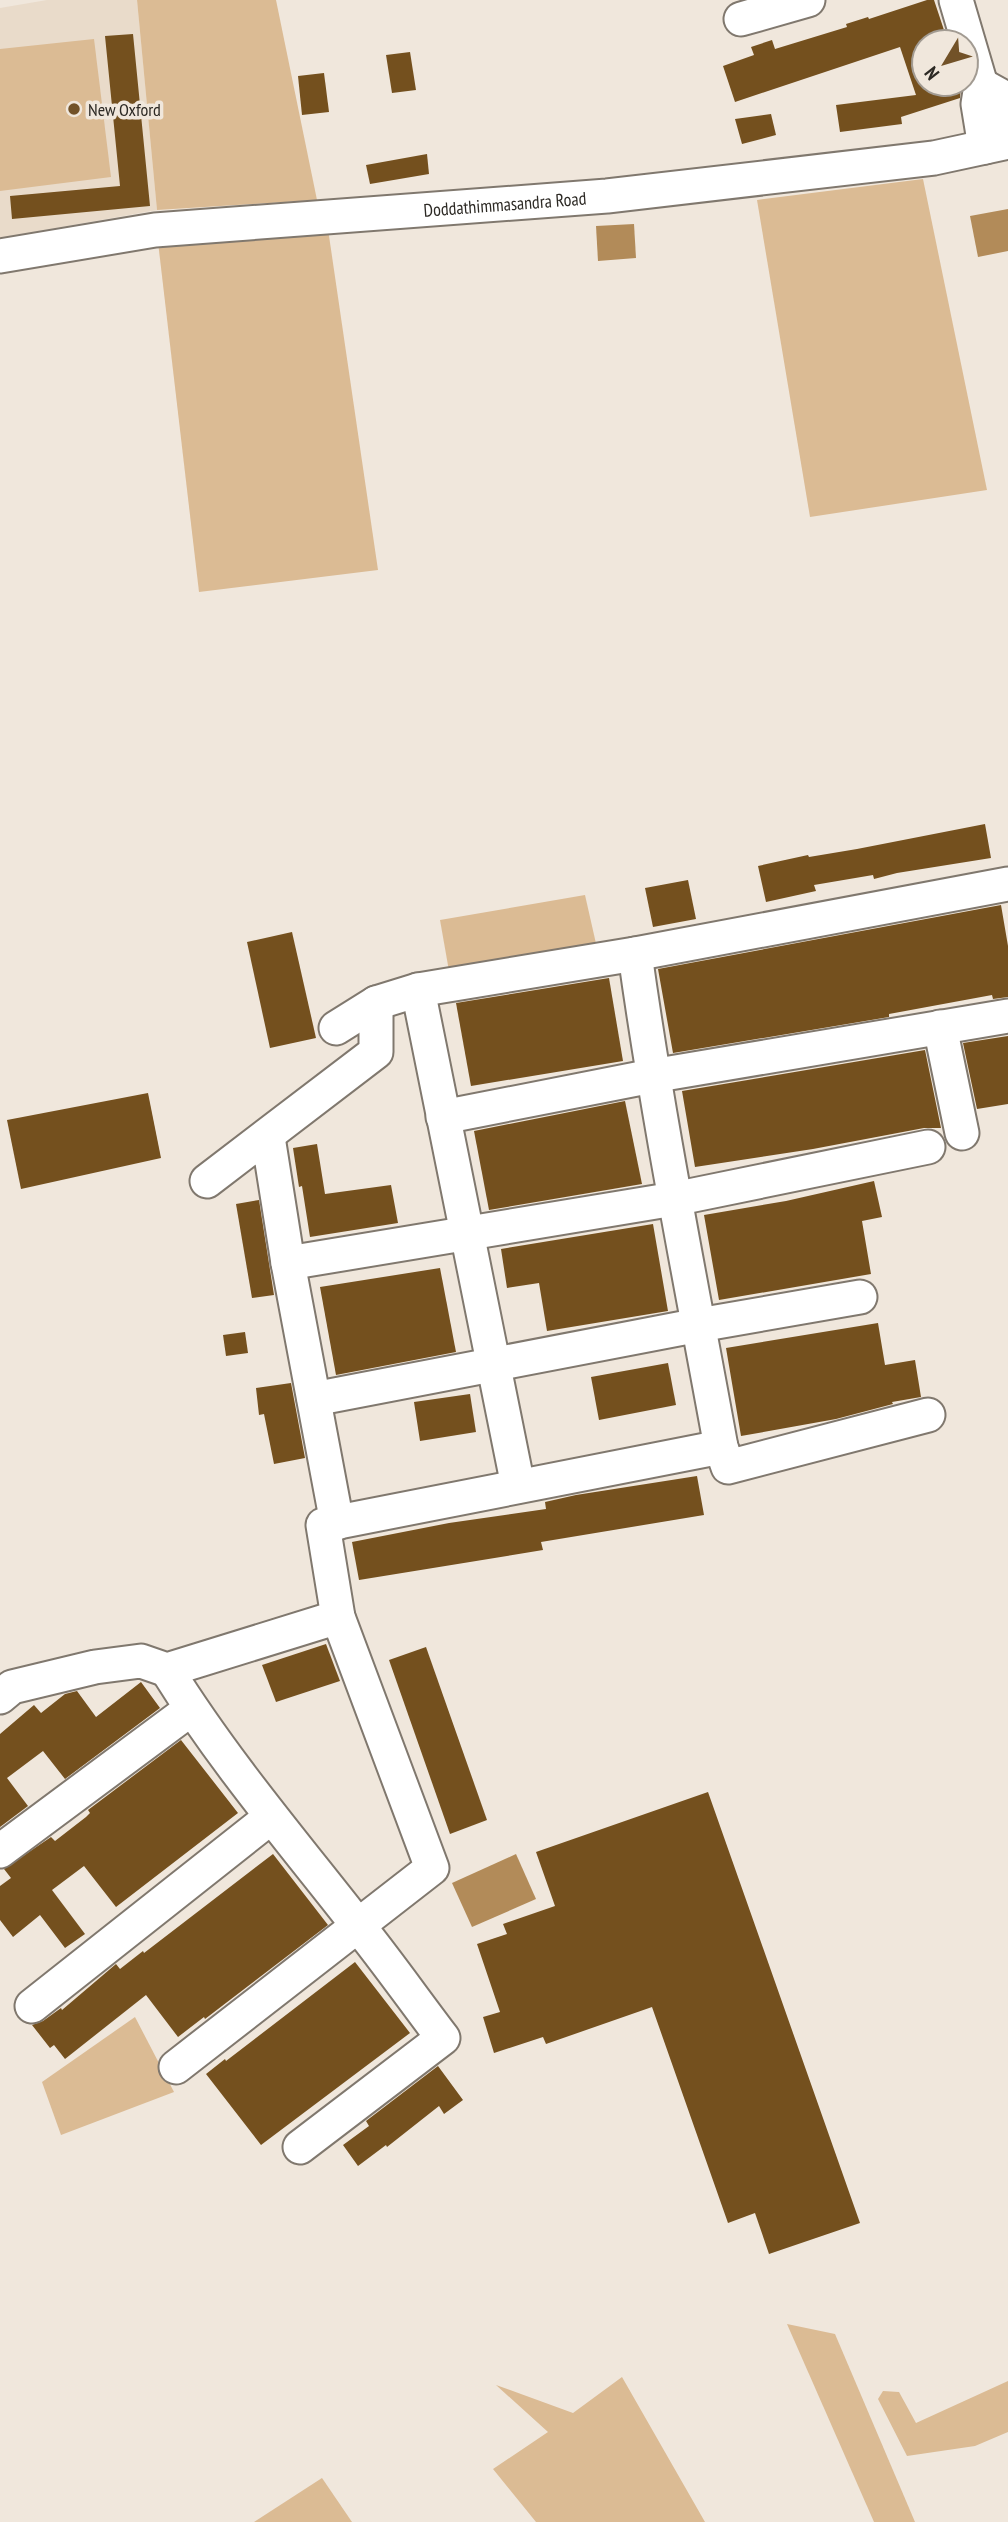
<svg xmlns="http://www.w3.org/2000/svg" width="1008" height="2522" viewBox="0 0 1008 2522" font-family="'PT Sans Narrow',sans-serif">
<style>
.built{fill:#e9dbca}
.green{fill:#dbbb94}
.water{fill:#b28b59}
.building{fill:#74501e}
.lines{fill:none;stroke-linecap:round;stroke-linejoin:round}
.minor-casing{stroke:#80786e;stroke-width:37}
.minor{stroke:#fff;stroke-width:33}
.poi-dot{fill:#725228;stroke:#f0e7dc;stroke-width:2.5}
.labels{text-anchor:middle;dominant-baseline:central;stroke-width:7;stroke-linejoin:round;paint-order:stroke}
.poi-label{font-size:18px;fill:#2c2924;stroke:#f0e7dc;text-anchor:start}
.street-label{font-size:18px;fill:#2c2924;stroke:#f0e7dc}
</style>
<rect width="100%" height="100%" fill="#f0e7dc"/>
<!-- built -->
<path class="built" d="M47,0H137L157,210L0,238V8Z"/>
<!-- green -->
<g class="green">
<path d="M137,0H276L317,200L157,210Z"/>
<path d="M94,39L111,177L0,191V49Z"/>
<path d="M923,179L987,490L810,517L757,200Z"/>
<path d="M328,229L378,570L199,592L158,242Z"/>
<path d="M585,895L597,948L449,971L440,920Z"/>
<path d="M135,2017L174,2092L61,2135L42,2082Z"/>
<path d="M787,2324L835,2334L915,2522H874Z"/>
<path d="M622,2377L705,2522H536L493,2469L548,2432L496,2385L573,2413Z"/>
<path d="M1008,2381V2432L975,2446L907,2456L878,2399L883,2391L899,2392L916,2423Z"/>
<path d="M322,2478L352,2522H254Z"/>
</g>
<!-- water -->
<g class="water">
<path d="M1008,209V251L978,257L970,216Z"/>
<path d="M634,224L636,258L598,261L596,226Z"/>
<path d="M516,1854L536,1899L472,1927L452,1883Z"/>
</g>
<!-- building -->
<g class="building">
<path d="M927,0H934L945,33L941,34L943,42H924V84H961L960,98L901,117L902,124L840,132L836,105L916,95L900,47L735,102L723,66L754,55L751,47L772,40L775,49L847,27L846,24L868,17L869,19Z"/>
<path d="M133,34L150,206L12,219L10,196L120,186L105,36Z"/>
<path d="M410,52L416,90L392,93L386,55Z"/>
<path d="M324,73L329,112L302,115L298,76Z"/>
<path d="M771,114L776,135L742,144L735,119Z"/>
<path d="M427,154L429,174L370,184L366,165Z"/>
<path d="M985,824L991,858L897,873L874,879L873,875L814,885L816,891L766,902L758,866L808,855L809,857L857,849Z"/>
<path d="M688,880L696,919L653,927L645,888Z"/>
<path d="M1001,905L1008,946V997L993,999L992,995L889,1014V1017L673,1053L658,969Z"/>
<path d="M292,932L316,1038L270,1048L247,942Z"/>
<path d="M609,978L623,1061L471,1086L456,1003Z"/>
<path d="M1008,1036V1104L977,1109L963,1043Z"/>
<path d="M925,1050L941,1128H924L813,1149L695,1167L682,1091Z"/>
<path d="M148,1093L161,1158L21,1189L7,1120Z"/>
<path d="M625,1101L642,1184L489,1210L474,1131Z"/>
<path d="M317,1144L325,1194L391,1185L398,1223L310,1237L302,1186L299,1187L293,1148Z"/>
<path d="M874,1181L882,1217L862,1221L871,1274L719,1300L704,1215L786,1201Z"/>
<path d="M259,1200L274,1295L252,1298L236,1204Z"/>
<path d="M653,1224L668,1311L547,1331L539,1283L507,1288L501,1249Z"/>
<path d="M440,1268L456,1352L336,1375L320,1287Z"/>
<path d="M878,1323L885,1365L915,1360L921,1397L892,1402L893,1404L836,1419L741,1436L726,1348Z"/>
<path d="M245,1332L248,1353L226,1356L223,1335Z"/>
<path d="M668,1363L676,1405L599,1420L591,1377Z"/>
<path d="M291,1383L305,1458L274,1464L264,1414L259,1415L256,1388Z"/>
<path d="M470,1394L476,1432L420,1441L414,1402Z"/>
<path d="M697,1476L704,1515L541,1542L543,1550L359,1580L352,1542L449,1523L546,1509L545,1502L576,1495Z"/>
<path d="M326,1644L340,1681L276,1702L262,1665Z"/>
<path d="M426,1647L487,1820L450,1834L389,1660Z"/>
<path d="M141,1682L160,1708L65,1779L43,1751L7,1778L28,1806L0,1827V1734L34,1705L41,1713L65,1694L77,1691L96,1717Z"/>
<path d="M181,1740L238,1813L116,1907L84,1866L52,1890L85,1934L65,1948L40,1915L13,1937L0,1920V1886L11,1878L4,1869L51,1837L55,1841L86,1817L90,1813L88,1810Z"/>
<path d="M708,1792L860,2223L769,2254L755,2213L728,2223L652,2007L546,2044L543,2037L494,2053L483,2017L500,2012L477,1944L507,1934L503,1924L555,1906L536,1852Z"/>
<path d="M273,1854L328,1925L205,2019L204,2017L178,2037L146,1995L65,2059L54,2045L50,2048L32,2025L43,2021L61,2008L62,2010L116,1964L120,1969L143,1951L144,1953Z"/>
<path d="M355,1962L410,2033L261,2145L206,2074L225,2059L226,2061Z"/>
<path d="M438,2066L463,2100L444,2114L439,2106L387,2147L386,2145L358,2166L343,2145L369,2126L366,2121Z"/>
</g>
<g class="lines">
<!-- minor casing -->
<g class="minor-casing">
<g id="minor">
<path d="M956,0L981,85L978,104L985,147"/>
<path d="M741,19L808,0"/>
<path d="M981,85L1001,96L1008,124"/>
<path id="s1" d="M0,256L155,230L607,196L934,158L1008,142"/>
<path d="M635,954C658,1119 691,1283 721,1447L728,1467L928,1415"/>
<path d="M418,990L518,1486"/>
<path d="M940,1027L962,1133"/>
<path d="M336,1028L376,1003L418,990L635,954L1008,884"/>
<path d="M443,1117L652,1076L1008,1016"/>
<path d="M268,1137L288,1263L337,1523"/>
<path d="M207,1181L376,1052V1003"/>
<path d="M288,1263L674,1199L928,1147"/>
<path d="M314,1399L699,1325L860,1297"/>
<path d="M167,1670C223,1760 291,1840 356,1923C386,1960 414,2000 443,2038L300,2147"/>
<path d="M0,1697L12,1687L95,1667L141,1661L167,1670L338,1617"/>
<path d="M0,1851L191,1709"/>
<path d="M32,2006L271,1817"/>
<path d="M176,2067L432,1868L338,1617L323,1525L721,1447"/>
</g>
</g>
<!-- minor -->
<use href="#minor" class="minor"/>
</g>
<!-- markers -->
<circle class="poi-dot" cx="74" cy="109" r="7"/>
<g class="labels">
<!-- poi labels -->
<g class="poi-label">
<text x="88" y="109">New Oxford</text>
</g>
<!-- street labels -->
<g class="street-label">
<text stroke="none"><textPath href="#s1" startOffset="508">Doddathimmasandra Road</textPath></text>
</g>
</g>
<!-- north arrow -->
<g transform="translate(945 63) rotate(232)"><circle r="33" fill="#f0e7dc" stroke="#a29b92" stroke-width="2"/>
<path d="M0-5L12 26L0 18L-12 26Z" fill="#725228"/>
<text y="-10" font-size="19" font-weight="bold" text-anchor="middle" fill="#2c2924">N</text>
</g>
</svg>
